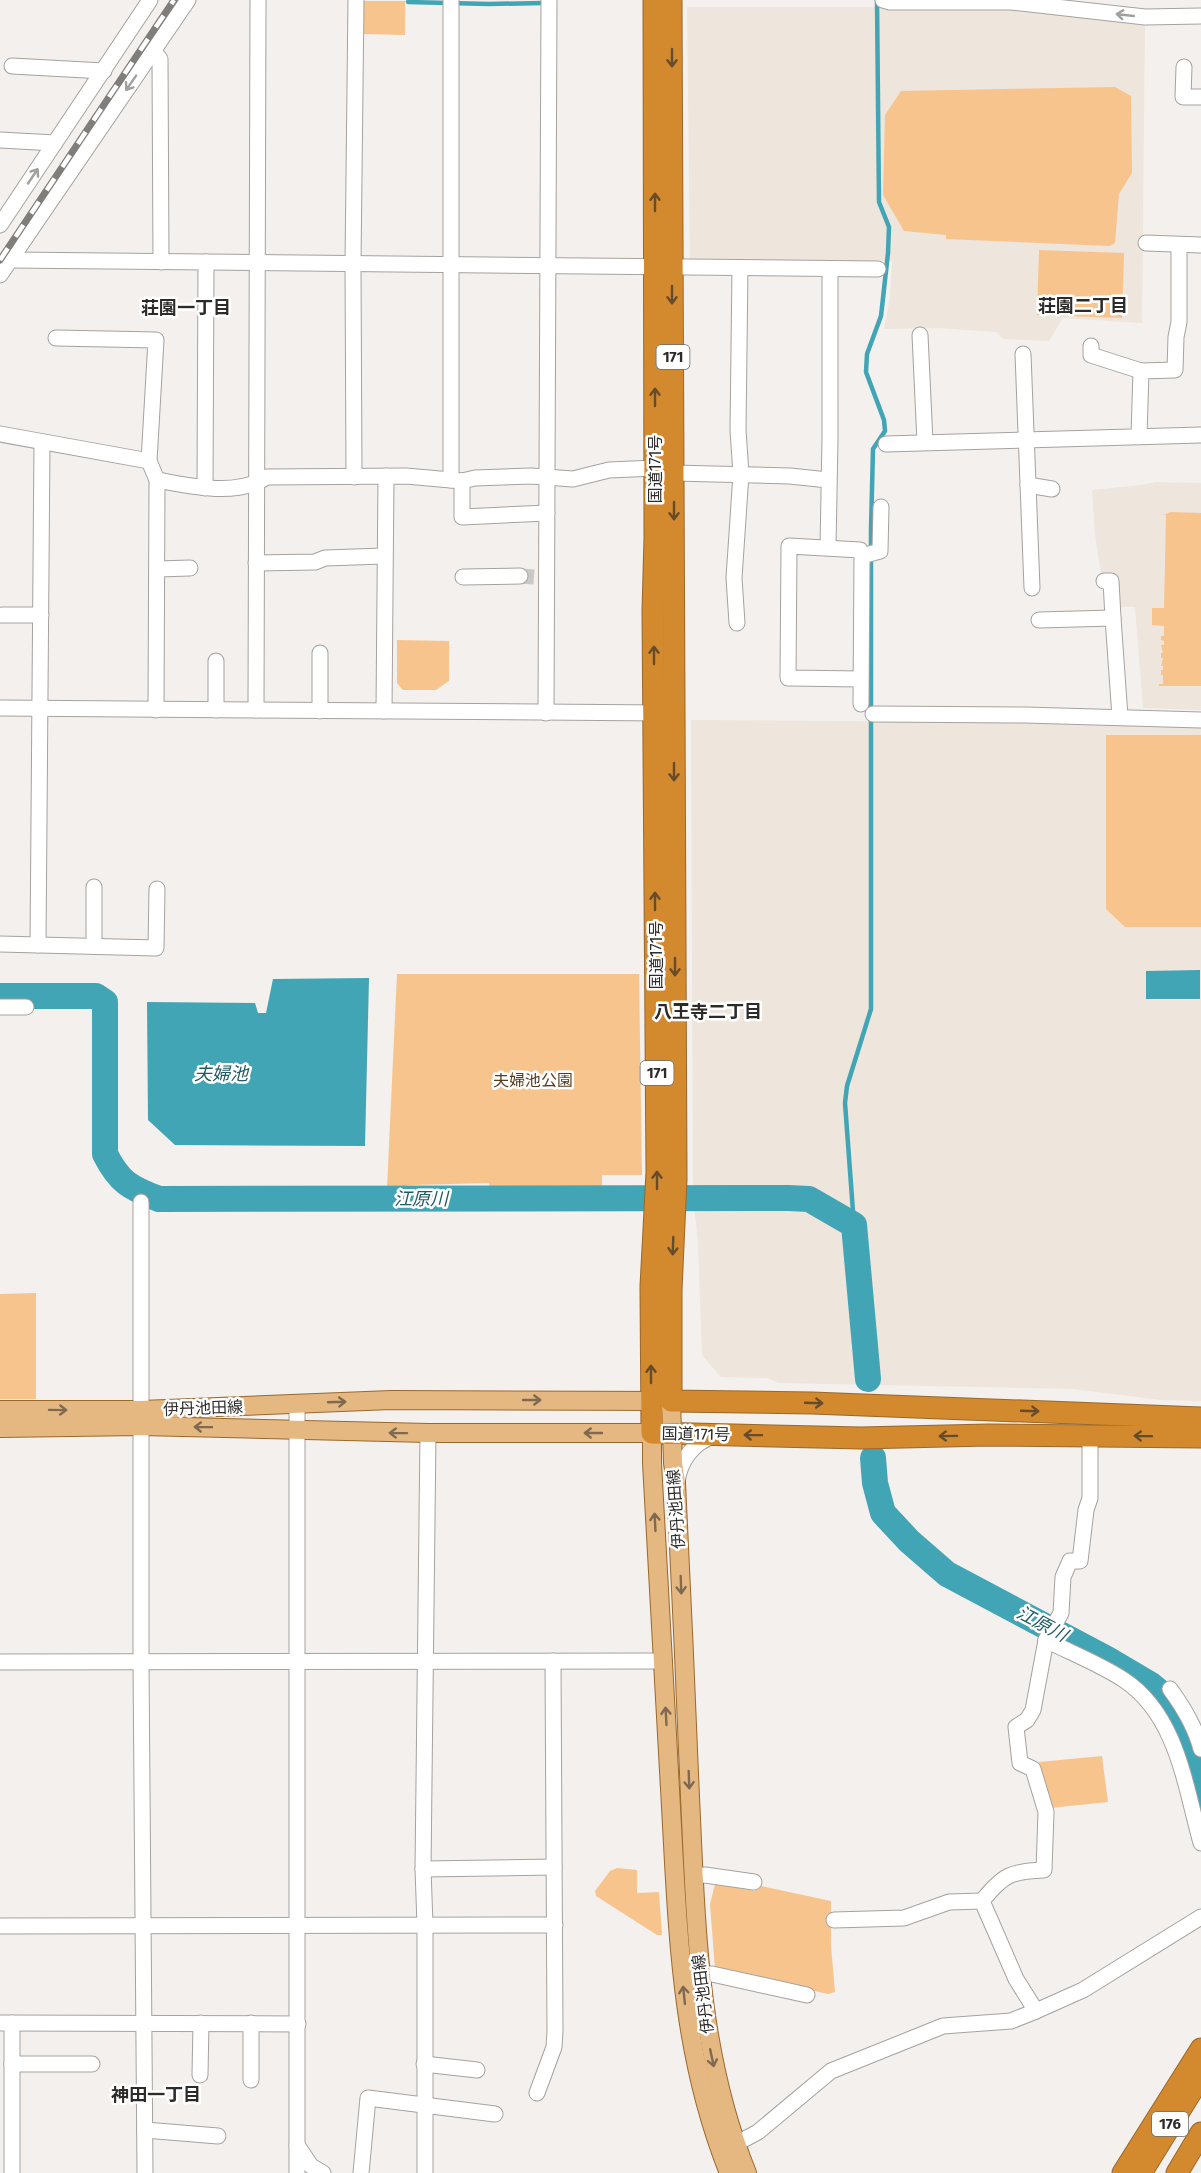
<svg xmlns="http://www.w3.org/2000/svg" width="1201" height="2173" viewBox="0 0 1201 2173" font-family="'Fira Sans','Noto Sans JP',sans-serif">
<style>
.built{fill:#eee5dc}
.green{fill:#f8c48d}
.water{fill:#41a5b5}
.lines{fill:none;stroke-linecap:round;stroke-linejoin:round}
.stream{stroke:#41a5b5;stroke-width:4.5}
.river{stroke:#41a5b5;stroke-width:26}
.minor-tunnel{stroke:#cbc9c6;stroke-width:15;stroke-dasharray:15 8;stroke-linecap:butt}
.minor-casing{stroke:#a5a29f;stroke-width:17}
.major-casing{stroke:#99682c;stroke-width:20}
.highway-casing{stroke:#99682c;stroke-width:23}
.minor{stroke:#fff;stroke-width:15}
.major{stroke:#e5b882;stroke-width:18}
.highway{stroke:#d3892e;stroke-width:21}
.rail-casing{stroke:#807e7b;stroke-width:7}
.rail{stroke:#fff;stroke-width:4.5;stroke-dasharray:14;stroke-linecap:butt}
.oneway{stroke:#a0a09f}
.oneway2{stroke:#664c2b}
.oneway3{stroke:#7f6a51}
.labels{text-anchor:middle;dominant-baseline:central;stroke-width:5;stroke-linejoin:round;paint-order:stroke}
.shield{fill:#fff;stroke:#6b6b69;stroke-width:1.5}
.shield-label{font-size:15px;font-weight:bold;fill:#2c2b29}
.street-label{font-size:16px;fill:#2c2b29;stroke:#fff}
.park-label{font-size:16px;fill:#583c1e;stroke:#fff}
.neighbourhood-label{font-size:18px;font-weight:bold;fill:#2c2b29;stroke:#fff}
.water-label{font-size:18px;font-style:italic;fill:#235b63;stroke:#fff}
</style>
<rect width="100%" height="100%" fill="#f3f0ed"/>
<!-- built -->
<g class="built">
<path d="M687,7H1014L1145,22L1142,323L1063,318L1049,341L1003,339L996,332L938,328L884,329L890,298L892,261H690Z"/>
<path d="M1156,482L1201,483V710L1143,708L1135,607H1117L1116,574H1101L1095,534L1092,490L1142,485Z"/>
<path d="M691,720L1025,722L1201,727V1401L1162,1400L1074,1389L778,1383L768,1378L721,1377L702,1355L698,1243L693,1196Z"/>
</g>
<!-- green -->
<g class="green">
<path d="M362,1H405V35L362,34Z"/>
<path d="M1115,87L1131,96L1132,173L1119,194L1115,243L1110,246L946,239V235L904,231L883,195L885,115L901,91Z"/>
<path d="M1039,250L1124,253L1122,318L1037,315Z"/>
<path d="M1171,512L1201,513V686H1159V684H1163V675H1161V670H1163V666H1161L1163,658H1161V653H1163L1161,645H1164V641L1161,640V636H1164V626L1152,625V608H1164L1166,515H1163Z"/>
<path d="M397,640L449,641V681L436,690H403L397,683Z"/>
<path d="M1106,735H1201V927H1125L1106,909Z"/>
<path d="M397,974H639L642,1175H602V1187L490,1188L489,1183L412,1185L387,1188Z"/>
<path d="M36,1293V1399H0V1294Z"/>
<path d="M1102,1756L1108,1802L1050,1808L1039,1762Z"/>
<path d="M617,1868L637,1870V1893L659,1892L662,1935H657L596,1896L595,1891L610,1871Z"/>
<path d="M715,1884L755,1891L756,1885L831,1901V1946L835,1992L828,1994L715,1969L710,1904Z"/>
</g>
<!-- water -->
<g class="water">
<path d="M1200,970V999H1146V971Z"/>
<path d="M369,978L365,1146L175,1145L148,1120L147,1002L255,1003L258,1013H266L273,979Z"/>
</g>
<g class="lines">
<!-- stream -->
<g class="stream">
<path d="M408,2L489,4L543,3"/>
<path d="M854,1225L845,1103L847,1086L871,1009V529L873,449L885,431L884,420L866,372L867,354L881,316L888,253L889,227L879,202L877,0"/>
</g>
<!-- river -->
<g class="river">
<path d="M0,996H96L105,1002V1154C119,1182 130,1188 159,1199L788,1198L809,1199L854,1225L868,1379"/>
<path d="M873,1458L875,1483L883,1513L909,1541L947,1574L1107,1659L1151,1685L1162,1694L1184,1730L1201,1798"/>
</g>
<!-- minor-tunnel -->
<path class="minor-tunnel" d="M520,576L534,577"/>
<!-- minor casing -->
<g class="minor-casing">
<g id="minor">
<path d="M883,0L890,2H1011L1145,17L1201,16"/>
<path d="M154,51L160,59L161,262"/>
<path d="M12,66L104,71"/>
<path d="M1184,67L1183,97H1201"/>
<path d="M0,140L55,143"/>
<path d="M0,225L150,0"/>
<path d="M1146,243L1201,245"/>
<path d="M10,260L878,269"/>
<path d="M0,275L188,0"/>
<path d="M920,335L925,442"/>
<path d="M56,338L156,340L149,461L157,480L156,710"/>
<path d="M1091,346V355L1141,371"/>
<path d="M1023,354L1032,588"/>
<path d="M0,434L149,461"/>
<path d="M1139,436L1141,371L1175,370L1176,337L1179,322V245"/>
<path d="M886,444L1201,435"/>
<path d="M674,473L790,476L828,480"/>
<path d="M354,477L353,264L356,0"/>
<path d="M157,480C192,486 236,497 267,477L406,476L462,481L475,478L531,476L573,479L609,470L655,468"/>
<path d="M451,480V0"/>
<path d="M462,481V517L547,513"/>
<path d="M1028,485L1052,489"/>
<path d="M205,488L206,262"/>
<path d="M828,547L830,439V269"/>
<path d="M862,556L880,551L881,507"/>
<path d="M256,563L315,562L325,558L384,556"/>
<path d="M157,569L190,568"/>
<path d="M463,577L520,576"/>
<path d="M1104,581H1111L1113,618"/>
<path d="M2,615H41"/>
<path d="M1039,620L1113,618L1120,717"/>
<path d="M737,623L734,578L741,474L738,430L740,268"/>
<path d="M216,661V710"/>
<path d="M861,704L862,556L860,550L789,546L788,678L861,679"/>
<path d="M0,708L662,713"/>
<path d="M256,710L258,0"/>
<path d="M320,711V653"/>
<path d="M384,711L386,476"/>
<path d="M546,713L549,0"/>
<path d="M873,714L1025,715L1201,720"/>
<path d="M0,944L156,948L157,889"/>
<path d="M38,945L42,442"/>
<path d="M94,946V887"/>
<path d="M0,1007H26"/>
<path d="M141,1202V1662L145,2173"/>
<path d="M677,1482C680,1461 693,1442 714,1436"/>
<path d="M1046,1640C1071,1653 1100,1664 1124,1680C1177,1715 1185,1786 1201,1843"/>
<path d="M0,1662L662,1661"/>
<path d="M1170,1689C1184,1708 1195,1726 1201,1749"/>
<path d="M423,1869L554,1867"/>
<path d="M694,1876L705,1875L754,1882"/>
<path d="M982,1901C1003,1875 1011,1871 1044,1870L1046,1812L1033,1769L1020,1763L1016,1727L1027,1720L1033,1710L1046,1640L1061,1613L1063,1577L1070,1561H1080L1086,1510L1090,1498V1435"/>
<path d="M834,1920L904,1918L949,1902L982,1901L1016,1979L1036,2011"/>
<path d="M0,1926L555,1925"/>
<path d="M700,1974H712L807,1995"/>
<path d="M0,2023L298,2024"/>
<path d="M251,2023V2080"/>
<path d="M12,2064H92"/>
<path d="M424,2064L477,2070"/>
<path d="M200,2075L201,2023"/>
<path d="M537,2093L554,2047L555,2031L553,1661"/>
<path d="M145,2130L218,2136"/>
<path d="M297,2145L311,2166L323,2173"/>
<path d="M726,2149L758,2132L831,2071L943,2026L1011,2021L1036,2011L1083,1990L1201,1917"/>
<path d="M12,2173V2023"/>
<path d="M297,2173V1403"/>
<path d="M361,2173L368,2098L495,2114"/>
<path d="M425,2173V1925L423,1869L428,1433"/>
</g>
</g>
<!-- major casing -->
<g class="major-casing">
<g id="major">
<path d="M0,1410H141L391,1400L671,1401L673,1463L676,1483C681,1588 686,1692 690,1797C696,1925 698,2053 747,2173"/>
<path d="M0,1428L141,1426L428,1433H652V1463C658,1578 664,1693 671,1807C678,1934 681,2054 729,2173"/>
</g>
</g>
<!-- highway casing -->
<g class="highway-casing">
<g id="highway">
<path d="M654,0L655,538L653,610L657,1172L651,1286L652,1433L861,1438L988,1435L1201,1437"/>
<path d="M671,0L676,1179L671,1290V1401L812,1403L1201,1418"/>
<path d="M1123,2173L1201,2049"/>
<path d="M1141,2173L1201,2076"/>
<path d="M1177,2173L1201,2133"/>
</g>
</g>
<!-- minor -->
<use href="#minor" class="minor"/>
<!-- major -->
<use href="#major" class="major"/>
<!-- highway -->
<use href="#highway" class="highway"/>
<!-- rail casing -->
<g class="rail-casing">
<path id="rail" d="M0,260L174,0"/>
</g>
<!-- rail -->
<use href="#rail" class="rail"/>
</g>
<!-- one-way arrows -->
<defs><path id="oneway-shaft" d="M-6 0H5M1.5-3L5.5 0L1.5 3" fill="none" stroke-width="1.6" stroke-linecap="round" stroke-linejoin="round" transform="scale(1.5)"/></defs>
<g class="oneway">
<use href="#oneway-shaft" transform="translate(1125 15) rotate(-174)"/>
<use href="#oneway-shaft" transform="translate(131 83) rotate(125)"/>
<use href="#oneway-shaft" transform="translate(33 176) rotate(-56)"/>
</g>
<g class="oneway2">
<use href="#oneway-shaft" transform="translate(672 58) rotate(90)"/>
<use href="#oneway-shaft" transform="translate(655 202) rotate(-90)"/>
<use href="#oneway-shaft" transform="translate(672 295) rotate(90)"/>
<use href="#oneway-shaft" transform="translate(655 397) rotate(-90)"/>
<use href="#oneway-shaft" transform="translate(674 511) rotate(90)"/>
<use href="#oneway-shaft" transform="translate(654 655) rotate(-90)"/>
<use href="#oneway-shaft" transform="translate(674 772) rotate(90)"/>
<use href="#oneway-shaft" transform="translate(655 901) rotate(-90)"/>
<use href="#oneway-shaft" transform="translate(675 967) rotate(90)"/>
<use href="#oneway-shaft" transform="translate(657 1180) rotate(-90)"/>
<use href="#oneway-shaft" transform="translate(673 1246) rotate(92)"/>
<use href="#oneway-shaft" transform="translate(651 1374) rotate(-90)"/>
<use href="#oneway-shaft" transform="translate(814 1403) rotate(2)"/>
<use href="#oneway-shaft" transform="translate(1030 1411) rotate(2)"/>
<use href="#oneway-shaft" transform="translate(753 1435) rotate(-179)"/>
<use href="#oneway-shaft" transform="translate(948 1436) rotate(179)"/>
<use href="#oneway-shaft" transform="translate(1143 1436) rotate(-179)"/>
</g>
<g class="oneway3">
<use href="#oneway-shaft" transform="translate(532 1400)"/>
<use href="#oneway-shaft" transform="translate(337 1402) rotate(-2)"/>
<use href="#oneway-shaft" transform="translate(58 1410) rotate(1)"/>
<use href="#oneway-shaft" transform="translate(203 1427) rotate(-179)"/>
<use href="#oneway-shaft" transform="translate(398 1433) rotate(-179)"/>
<use href="#oneway-shaft" transform="translate(593 1433) rotate(180)"/>
<use href="#oneway-shaft" transform="translate(655 1522) rotate(-93)"/>
<use href="#oneway-shaft" transform="translate(681 1585) rotate(88)"/>
<use href="#oneway-shaft" transform="translate(666 1716) rotate(-93)"/>
<use href="#oneway-shaft" transform="translate(689 1780) rotate(88)"/>
<use href="#oneway-shaft" transform="translate(684 1995) rotate(-96)"/>
<use href="#oneway-shaft" transform="translate(712 2058) rotate(78)"/>
</g>
<g class="labels">
<!-- shield labels -->
<g class="shield">
<rect x="656.5" y="345" width="33" height="24" rx="4.5"/>
<rect x="640.5" y="1061" width="33" height="24" rx="4.5"/>
<rect x="1152" y="2112" width="36" height="24" rx="4.5"/>
</g>
<g class="shield-label">
<text x="673" y="357">171</text>
<text x="657" y="1073">171</text>
<text x="1170" y="2124">176</text>
</g>
<!-- street labels -->
<g class="street-label">
<text transform="translate(655 469) rotate(-90)">国道171号</text>
<text transform="translate(656 955) rotate(-90)">国道171号</text>
<text transform="translate(203 1408) rotate(-2)">伊丹池田線</text>
<text transform="translate(696 1434) rotate(1)">国道171号</text>
<text transform="translate(676 1509) rotate(-94)">伊丹池田線</text>
<text transform="translate(703 1994) rotate(-97)">伊丹池田線</text>
</g>
<!-- park labels -->
<g class="park-label">
<text x="533" y="1080">夫婦池公園</text>
</g>
<!-- neighbourhood labels -->
<g class="neighbourhood-label">
<text x="1083" y="306">荘園二丁目</text>
<text x="186" y="308">荘園一丁目</text>
<text x="708" y="1012">八王寺二丁目</text>
<text x="156" y="2095">神田一丁目</text>
</g>
<!-- water labels -->
<g class="water-label">
<text x="221" y="1074">夫婦池</text>
<text x="421" y="1199">江原川</text>
<text transform="translate(1042 1624) rotate(28)">江原川</text>
</g>
</g>
</svg>
